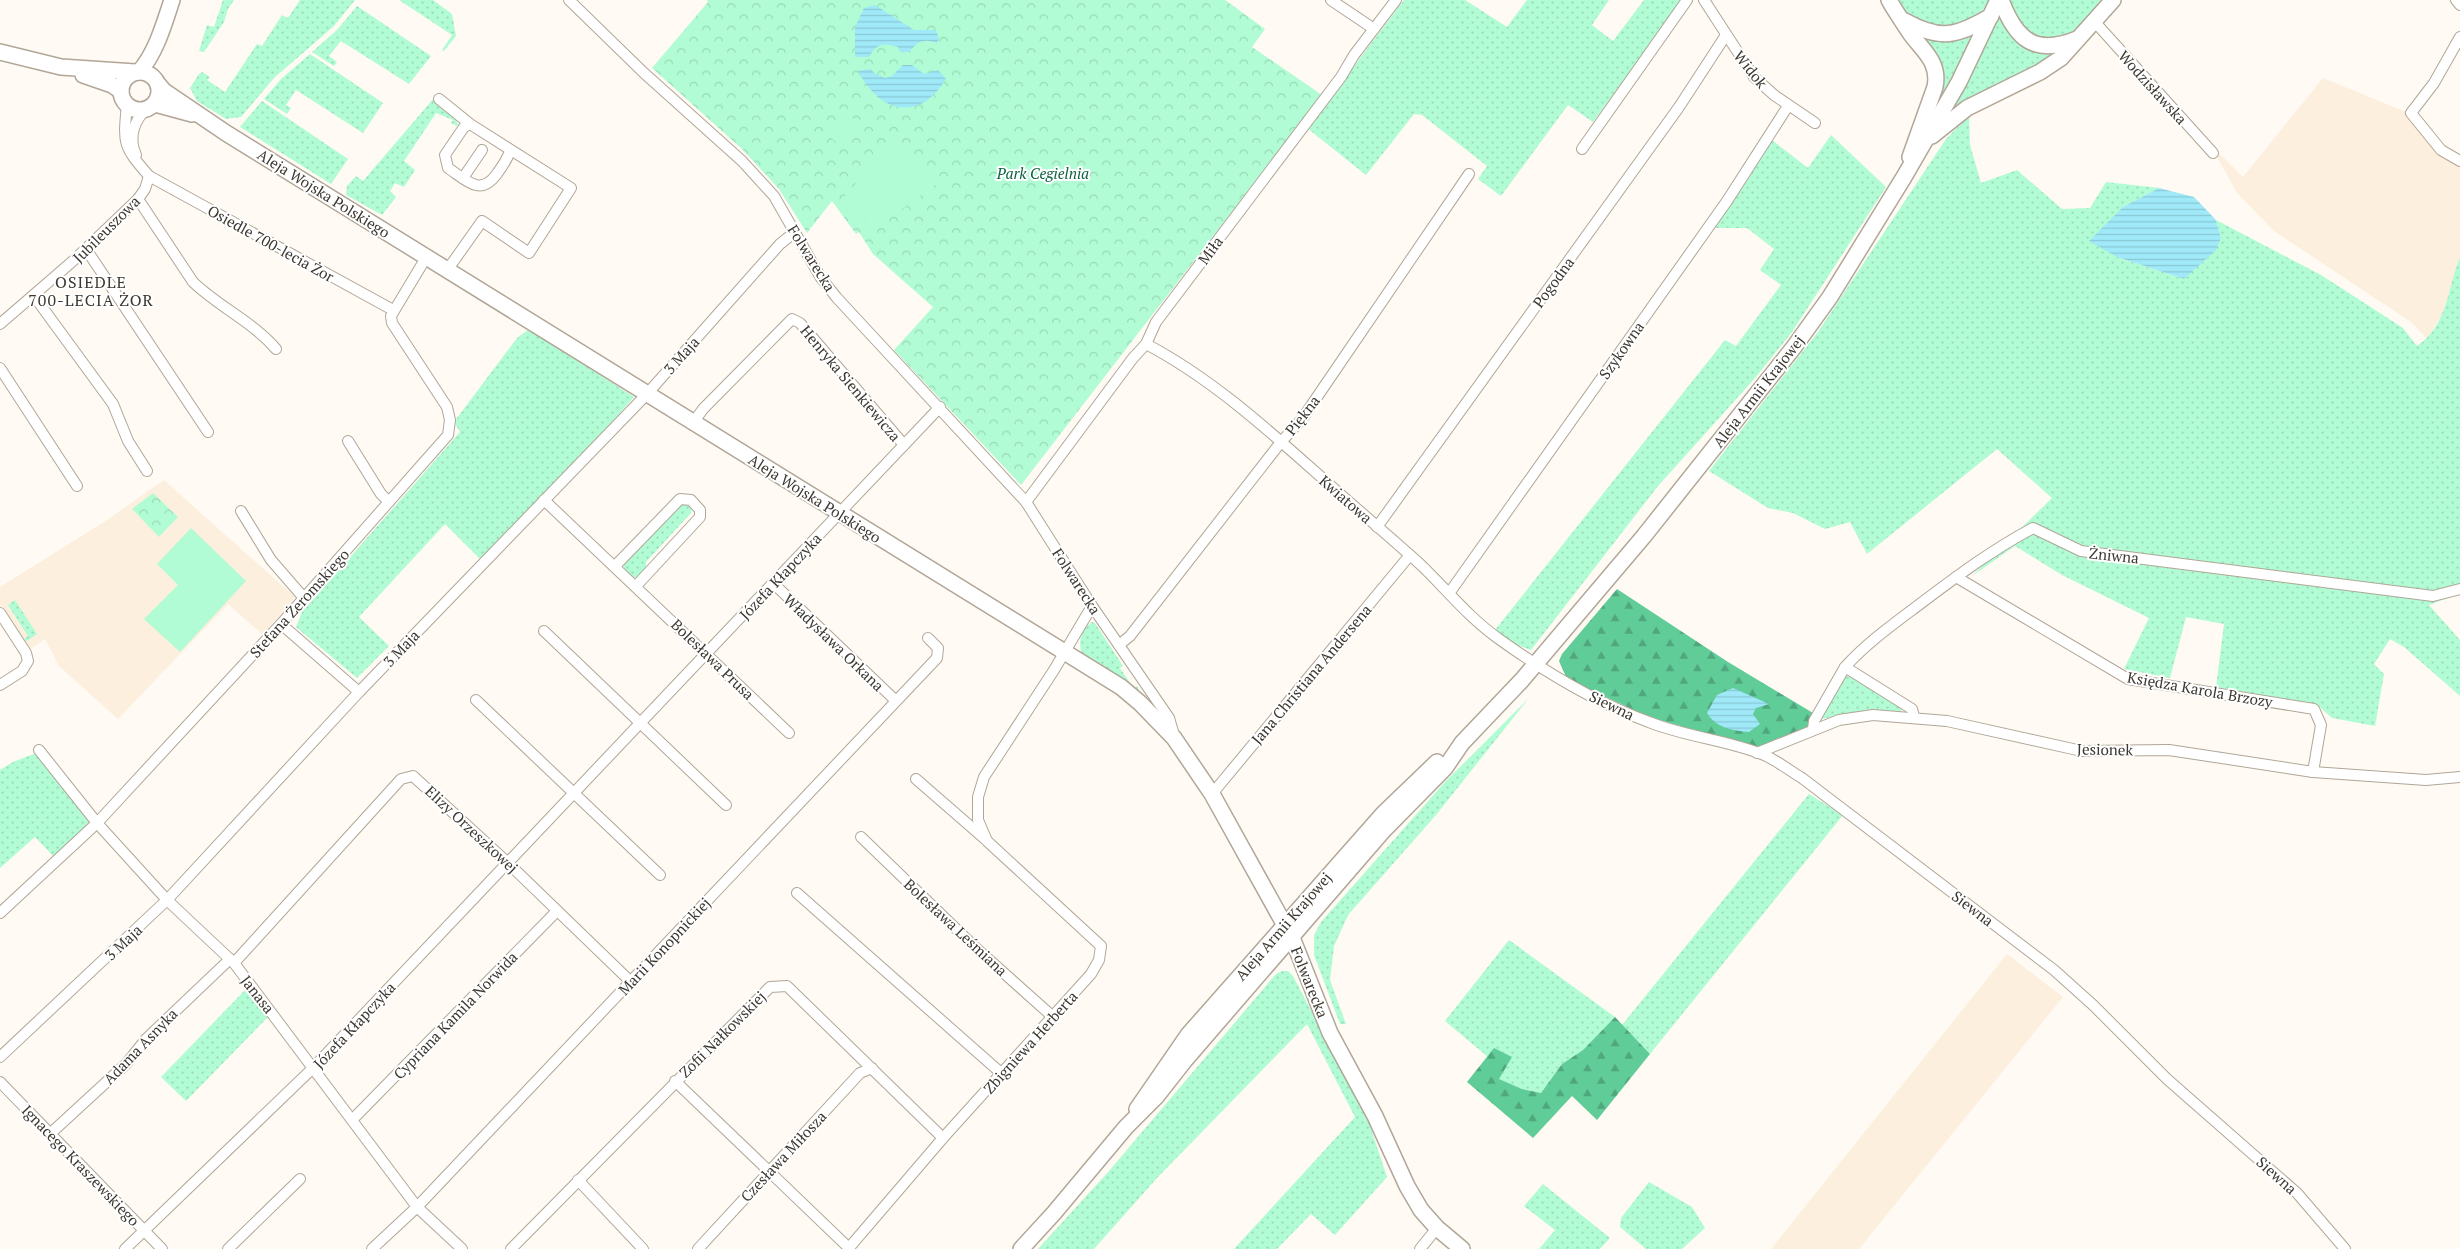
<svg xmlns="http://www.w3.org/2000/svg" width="2460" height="1249" viewBox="0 0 2460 1249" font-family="'PT Serif',serif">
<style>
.built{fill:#fdefdd}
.grass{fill:url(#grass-dots)}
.forest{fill:url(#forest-firs)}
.park{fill:url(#park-crowns)}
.pitch{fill:#b1fcd4}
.water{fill:url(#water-rules)}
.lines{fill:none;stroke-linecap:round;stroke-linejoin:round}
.street-casing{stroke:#b1a697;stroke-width:12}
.secondary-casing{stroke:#b1a697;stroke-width:18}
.street{stroke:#fff;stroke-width:10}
.secondary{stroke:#fff;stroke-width:15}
.labels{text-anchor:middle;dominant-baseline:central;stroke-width:4;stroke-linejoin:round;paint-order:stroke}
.street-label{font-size:15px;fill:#3c3731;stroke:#fff}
.park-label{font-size:15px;font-style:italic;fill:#0e6241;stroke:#fff}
.neighbourhood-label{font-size:16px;letter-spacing:1px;fill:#3c3731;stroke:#fff}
</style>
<defs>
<pattern id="grass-dots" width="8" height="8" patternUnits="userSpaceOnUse" patternTransform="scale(1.25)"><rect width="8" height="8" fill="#b1fcd4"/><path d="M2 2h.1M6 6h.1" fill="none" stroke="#99d9b6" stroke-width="1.8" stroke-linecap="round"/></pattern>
<pattern id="forest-firs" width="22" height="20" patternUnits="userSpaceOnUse" patternTransform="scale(1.25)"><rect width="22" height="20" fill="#60cc98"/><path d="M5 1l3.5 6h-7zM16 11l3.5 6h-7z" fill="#50a67d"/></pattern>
<pattern id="park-crowns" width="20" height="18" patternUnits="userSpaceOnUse" patternTransform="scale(1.25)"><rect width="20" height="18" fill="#b1fcd4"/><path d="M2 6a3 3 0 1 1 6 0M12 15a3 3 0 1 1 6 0" fill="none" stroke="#99d9b6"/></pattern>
<pattern id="water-rules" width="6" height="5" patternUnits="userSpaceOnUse" patternTransform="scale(1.25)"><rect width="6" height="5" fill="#9fe9f8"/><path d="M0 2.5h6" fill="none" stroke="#8ac8d5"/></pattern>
</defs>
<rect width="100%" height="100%" fill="#fffaf3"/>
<!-- built -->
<g class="built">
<path d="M2323,78L2406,112L2460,163V257L2446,308L2427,339L2411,322L2274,231L2237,193L2210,144L2243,177Z"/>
<path d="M164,480L295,597L263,635L228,604L118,719L59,666L45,639L29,650L0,605V587L104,522Z"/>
<path d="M2007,954L2063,997L1859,1249H1771Z"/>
</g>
<!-- grass -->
<g class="grass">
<path d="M223,0H234L228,9L224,22L204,52L199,51L207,25L214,27Z"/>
<path d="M300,0H355L334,26L274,78L241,117L226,119L197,101L190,88L199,74L202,72L210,77L207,80L225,92L257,44L262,46L282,15L288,18Z"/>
<path d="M399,0H433L452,14L456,36L444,51L442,50L452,35Z"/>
<path d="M1404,0H1465L1507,27L1527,0H1609L1592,25L1613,41L1644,0H1684L1593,122L1568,105L1501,196L1478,179L1487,166L1422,115L1414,114L1366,175L1307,128Z"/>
<path d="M1896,0H1989C1971,37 1915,34 1896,0Z"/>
<path d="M2009,0H2105L2071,34L2056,40L2038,38L2022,28Z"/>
<path d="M357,6L431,56L409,84L341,41L329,56L337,62L334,66L312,52L337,30Z"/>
<path d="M1999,15C2006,33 2019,48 2039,52C2045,54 2053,53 2058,54L1954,113L1950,110Z"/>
<path d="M1974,33L1940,104L1935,102L1923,40L1953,41Z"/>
<path d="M310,54L383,103L363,133L296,90L286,105L291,108L287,114L264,99L281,79Z"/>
<path d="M434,98L454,114L458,125L457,126L451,123L453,120L436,113L404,161L415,170L404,187L395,183L390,191L396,197L382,215L346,195L347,186L356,176L363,181Z"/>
<path d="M262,101L348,159L331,184L240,127Z"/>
<path d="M1969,116L1970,145L1981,183L2017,170L2062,209L2090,208L2106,182L2159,188L2123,207L2117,257L2184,279L2221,238L2216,220L2321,275L2403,328L2417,346C2448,325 2447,289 2460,257V593L2429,605L2460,640V696L2404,647L2390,639L2374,664L2384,674L2375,726L2332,718L2316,704L2216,687L2224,624L2186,617L2170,678L2124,669L2149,618L2062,575L2015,546L1972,576L2052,498L1997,449L1867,554L1850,522L1825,529L1793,513L1768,508L1709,471L1818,332L1946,139Z"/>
<path d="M1831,135L1886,187L1792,332L1756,377L1658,486L1531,650L1517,645L1495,630L1725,340L1736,346L1781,285L1760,270L1774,249L1747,228H1715L1772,140L1808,168Z"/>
<path d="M529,329L634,397L569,471L480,559L445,524L359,617L389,646L357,678L296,627L302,612L460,432L454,422L517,338Z"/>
<path d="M686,502L692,507L691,513L646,562V571L638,578L631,577L624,569V563L680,503Z"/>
<path d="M15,600L37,634L27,641L23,640L28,636L8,605Z"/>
<path d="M1092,622L1095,623L1123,666L1120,668L1134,689L1137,686L1142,697L1082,655C1078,642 1080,630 1092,622Z"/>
<path d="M1846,676L1855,678L1903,709L1899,712H1857L1821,719L1840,682Z"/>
<path d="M1529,698L1436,815L1348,915L1334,946L1330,980L1346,1024H1340L1314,955V935L1321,922L1445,782Z"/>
<path d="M36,753L92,823L54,857L35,837L0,868V770L13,762Z"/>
<path d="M1809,794L1843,815L1650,1054L1622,1025Z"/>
<path d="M1509,940L1615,1017L1583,1050L1562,1064L1541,1093L1522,1089L1498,1079L1511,1057H1488L1445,1021Z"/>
<path d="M1282,971H1288L1293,976L1367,1117L1387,1177L1335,1235L1311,1214L1277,1249H1234L1355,1117L1307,1024L1157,1178L1094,1249H1038L1109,1171L1276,974Z"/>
<path d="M247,988L269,1016L186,1101L161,1077Z"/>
<path d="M1649,1182L1692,1207L1705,1228L1682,1249H1646L1620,1227L1621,1218Z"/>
<path d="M1543,1184L1610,1238L1600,1249H1539L1555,1230L1524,1206Z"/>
</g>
<!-- forest -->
<g class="forest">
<path d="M1617,589L1728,662L1813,713L1809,726L1757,748L1649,717L1567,679L1559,661L1562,654Z"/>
<path d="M1615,1017L1650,1054L1597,1120L1572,1096L1533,1138L1467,1082L1494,1048L1512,1057L1499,1079L1522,1089L1541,1093L1562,1064L1583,1050Z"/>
</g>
<!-- park -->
<g class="park">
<path d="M707,0H1225L1265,29L1252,47L1322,95L1021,485L894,350L933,307L873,254L859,232L856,234L832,201L807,233L779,189L742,149L652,68L708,2Z"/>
<path d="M153,493L178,517L159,537L132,509Z"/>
</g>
<!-- pitch -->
<g class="pitch">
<path d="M843,110L863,127L845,149L825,133Z"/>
<path d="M892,143L939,182L875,229L840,201Z"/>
<path d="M191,528L246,581L180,652L144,619L178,585L157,564Z"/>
</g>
<!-- water -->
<g class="water">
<path d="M875,5L914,30H936L939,39L937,43C923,38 918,41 909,52H900L898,47C883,42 876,44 869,57H855V27L864,8Z"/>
<path d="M903,65H912L924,74L938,70L946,79C919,123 880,113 858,71L871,69L874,73L885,78L892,76Z"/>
<path d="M2159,188L2194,197L2216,220L2221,238L2216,250L2184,279L2117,257L2089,241L2123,207Z"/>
<path d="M1733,688L1769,704L1756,708L1753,714L1760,724L1749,732C1733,731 1715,727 1707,713L1717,695Z"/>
</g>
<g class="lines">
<!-- street casing -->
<g class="street-casing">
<g id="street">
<path d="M569,0L644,73L742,161L774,196L821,278L837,298L1026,502L1092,606L1169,718L1174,735"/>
<path d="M1331,0L1374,29"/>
<path d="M1704,0L1754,77L1774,95L1815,123"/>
<path d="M2456,0L2460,5"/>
<path d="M2094,21L2213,153"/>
<path d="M2460,37L2434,83L2411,113L2441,150L2460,161"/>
<path d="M439,99L470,124L571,188L529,253L482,221L448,269"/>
<path d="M127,104C123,145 123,146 149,176L393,310"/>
<path d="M470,124L464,127L445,155L448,168C465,179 480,197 496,175C502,167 507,160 510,151"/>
<path d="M1582,149L1687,0"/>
<path d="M136,155C128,138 134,119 148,108"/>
<path d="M463,178L482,150"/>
<path d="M138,199L193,282C219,307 253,322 276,349"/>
<path d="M86,249L208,432"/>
<path d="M34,296L113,404L128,441L147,471"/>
<path d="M0,324L74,260L138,199L145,189L149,176"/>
<path d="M1146,344C1211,378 1267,429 1321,477C1354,507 1388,535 1421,565C1447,590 1469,618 1499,639C1545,672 1596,703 1649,722C1686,737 1728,740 1764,755C1778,761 1790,771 1802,778L2054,970L2093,1005L2167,1079L2297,1193L2345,1249"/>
<path d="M0,368L77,486"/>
<path d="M693,423L703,409L792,319L800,323L904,445"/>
<path d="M348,441L381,494L389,502"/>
<path d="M544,500L789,733"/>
<path d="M1026,502L1133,358L1146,344L1156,322L1341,77L1354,55L1396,0"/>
<path d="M241,511L271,560L304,598"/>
<path d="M1377,527L1679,107L1726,35"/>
<path d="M615,566L680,499L691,500L700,510V517L636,586"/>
<path d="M1956,577L2128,679L2314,709L2321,725L2313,772"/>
<path d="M773,583L896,701"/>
<path d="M1450,592L1727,201L1788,106"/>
<path d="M0,613L26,653L28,661L22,671L0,685"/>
<path d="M281,624L359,692"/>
<path d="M544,631L726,805"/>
<path d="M1119,645L1130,636L1281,442L1302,419L1469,174"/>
<path d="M476,700L660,875"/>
<path d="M1914,717L1912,709L1845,667C1865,645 1888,628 1912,610C1952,580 1988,552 2033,528L2081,551L2433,596L2460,589"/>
<path d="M1813,729L1814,721L1845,667"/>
<path d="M39,750L97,823L167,900L234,963L417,1207L462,1249"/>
<path d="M1757,753L1839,720L1873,715L1947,721L2082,751L2169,750L2313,772L2426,780L2460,777"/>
<path d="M916,779L985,839"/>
<path d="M1212,794L1410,555"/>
<path d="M861,837L977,949L1052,1016"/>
<path d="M797,893L1001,1073"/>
<path d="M0,913L97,823L281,624L448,435L450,420L447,407L392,323L391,316L427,256"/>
<path d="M234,963L401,779L413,776L508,863L630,981"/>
<path d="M0,1057L167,900L359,692L647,394L780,244L795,232"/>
<path d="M675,1081L849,1248"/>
<path d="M0,1082L162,1249"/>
<path d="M352,1120L557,911"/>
<path d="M51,1133L126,1064L146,1039L230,959"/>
<path d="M578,1180L643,1249"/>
<path d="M125,1249L313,1068L940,407"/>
<path d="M228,1249L300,1179"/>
<path d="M372,1249L417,1207L937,658L938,648L928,638"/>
<path d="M511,1249L770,987L787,986L943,1138"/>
<path d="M698,1249L860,1073L872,1068"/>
<path d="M848,1249L943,1138L1091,974L1099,960L1101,946L987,841L978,820V797L984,777L1054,670L1092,606"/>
<path d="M1420,1249L1437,1228"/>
</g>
</g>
<!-- secondary casing -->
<g class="secondary-casing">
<g id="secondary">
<path d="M1889,0C1895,11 1903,22 1910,33C1923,51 1940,62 1935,87L1910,157"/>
<path d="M2001,0C2016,40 2035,56 2077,39"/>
<path d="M1905,21C1941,41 1957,36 1991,16"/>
<path d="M0,52L61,67L135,72"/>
<circle cx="140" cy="91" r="19"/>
<path d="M139,72C156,53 164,24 172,0"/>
<path d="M83,75L112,85L121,91"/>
<path d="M159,85L164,91L226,133L1121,687L1140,703L1174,738L1212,794L1293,940L1330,1033L1375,1116L1407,1186L1421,1210L1437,1228L1462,1249"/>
<path d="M155,104L192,114"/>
<path d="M1932,136L1967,108L2040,72L2061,58L2113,0"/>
<path d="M1137,1109L1188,1035L1383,814L1437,762"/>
<path d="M1021,1249L1054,1213L1126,1127L1156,1097L1185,1060L1382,832L1445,768L1462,743L1522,680L1644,536L1794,347L1830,297L1904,177L1959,82L1998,0"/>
</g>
</g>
<!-- street -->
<use href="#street" class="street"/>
<!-- secondary -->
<use href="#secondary" class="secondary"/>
</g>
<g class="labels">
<!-- street labels -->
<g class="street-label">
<text transform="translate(1751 69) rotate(51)">Widok</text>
<text transform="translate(2153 87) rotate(48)">Wodzisławska</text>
<text transform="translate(324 193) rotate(32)">Aleja Wojska Polskiego</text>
<text transform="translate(106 229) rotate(-45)">Jubileuszowa</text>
<text transform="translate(271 243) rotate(29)">Osiedle 700-lecia Żor</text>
<text transform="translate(1210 250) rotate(-54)">Miła</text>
<text transform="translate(812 258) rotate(58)">Folwarecka</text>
<text transform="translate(1553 282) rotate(-54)">Pogodna</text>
<text transform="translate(1621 350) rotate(-55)">Szykowna</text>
<text transform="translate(681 355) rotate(-48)">3 Maja</text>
<text transform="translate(851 383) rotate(50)">Henryka Sienkiewicza</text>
<text transform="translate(1758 391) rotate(-52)">Aleja Armii Krajowej</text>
<text transform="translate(1302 415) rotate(-52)">Piękna</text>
<text transform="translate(815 498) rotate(32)">Aleja Wojska Polskiego</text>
<text transform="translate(1346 499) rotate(41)">Kwiatowa</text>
<text transform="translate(2114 555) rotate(6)">Żniwna</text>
<text transform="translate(780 576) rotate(-47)">Józefa Kłapczyka</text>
<text transform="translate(1077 581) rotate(57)">Folwarecka</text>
<text transform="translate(299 603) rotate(-48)">Stefana Żeromskiego</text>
<text transform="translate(834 642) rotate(44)">Władysława Orkana</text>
<text transform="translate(401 648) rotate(-46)">3 Maja</text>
<text transform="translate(713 659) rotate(44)">Bolesława Prusa</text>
<text transform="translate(1311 674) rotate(-50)">Jana Christiana Andersena</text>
<text transform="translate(2200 689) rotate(10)">Księdza Karola Brzozy</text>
<text transform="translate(1612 705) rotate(26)">Siewna</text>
<text transform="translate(2105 749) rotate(1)">Jesionek</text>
<text transform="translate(472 829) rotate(43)">Elizy Orzeszkowej</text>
<text transform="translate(1973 908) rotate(37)">Siewna</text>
<text transform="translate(1283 926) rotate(-49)">Aleja Armii Krajowej</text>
<text transform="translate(956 927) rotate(43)">Bolesława Leśmiana</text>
<text transform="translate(123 942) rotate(-43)">3 Maja</text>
<text transform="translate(664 946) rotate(-47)">Marii Konopnickiej</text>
<text transform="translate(1310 982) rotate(68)">Folwarecka</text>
<text transform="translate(258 994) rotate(52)">Janasa</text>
<text transform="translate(455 1015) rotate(-46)">Cypriana Kamila Norwida</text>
<text transform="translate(354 1025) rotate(-47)">Józefa Kłapczyka</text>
<text transform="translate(722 1034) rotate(-45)">Zofii Nałkowskiej</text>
<text transform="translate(1030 1042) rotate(-48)">Zbigniewa Herberta</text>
<text transform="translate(140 1046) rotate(-46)">Adama Asnyka</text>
<text transform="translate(783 1156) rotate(-47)">Czesława Miłosza</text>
<text transform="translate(81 1165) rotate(46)">Ignacego Kraszewskiego</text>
<text transform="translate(2277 1175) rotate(42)">Siewna</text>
</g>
<!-- park labels -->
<g class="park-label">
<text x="1043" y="173">Park Cegielnia</text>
</g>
<!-- neighbourhood labels -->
<g class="neighbourhood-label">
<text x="91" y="282">OSIEDLE<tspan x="91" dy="18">700-LECIA ŻOR</tspan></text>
</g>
</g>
</svg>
